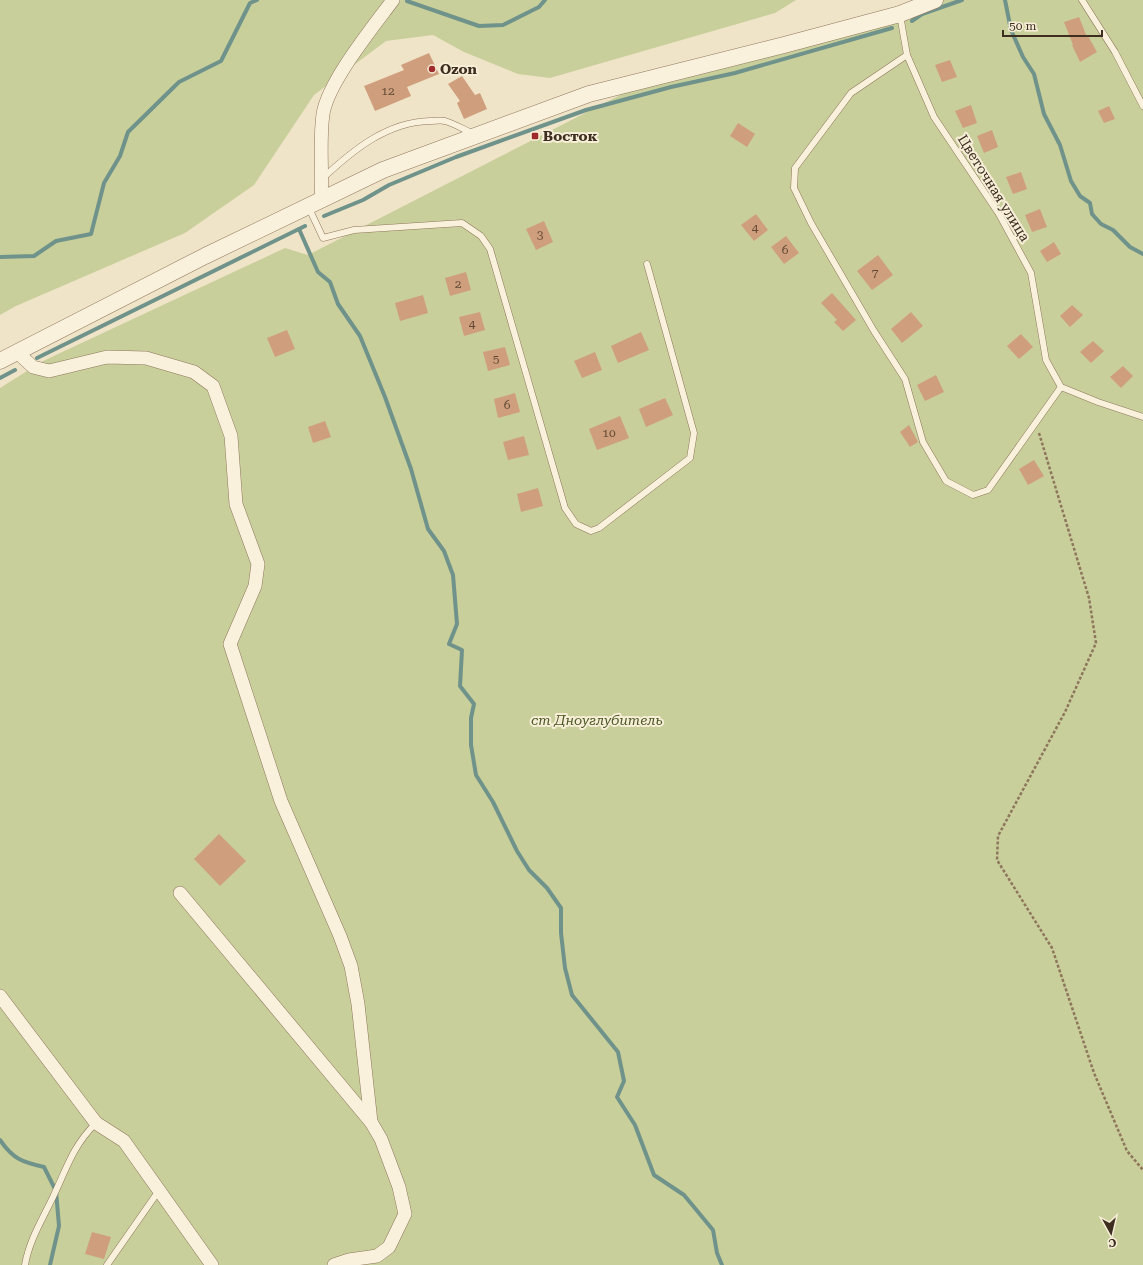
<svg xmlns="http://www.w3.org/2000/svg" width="1143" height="1265" viewBox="0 0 1143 1265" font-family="'Roboto Serif',serif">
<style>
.green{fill:#c9cf9b}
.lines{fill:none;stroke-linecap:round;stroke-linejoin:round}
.stream{stroke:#6f938a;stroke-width:4}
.building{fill:#cf9f7d}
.service-casing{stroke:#8d765c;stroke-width:7}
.minor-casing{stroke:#8d765c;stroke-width:14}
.tertiary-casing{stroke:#8d765c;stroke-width:17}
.path{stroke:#8d765c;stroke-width:2.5;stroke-dasharray:3 2;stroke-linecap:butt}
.service{stroke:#faf1dc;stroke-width:6}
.minor{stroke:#faf1dc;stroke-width:13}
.tertiary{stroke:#faf1dc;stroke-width:16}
.poi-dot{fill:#9e2a2b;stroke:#f7eed8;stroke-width:1.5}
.labels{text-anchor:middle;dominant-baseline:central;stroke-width:4;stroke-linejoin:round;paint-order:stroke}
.number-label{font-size:12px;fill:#624a37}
.poi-label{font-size:14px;font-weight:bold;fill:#3d2e20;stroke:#f7eed8;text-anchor:start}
.street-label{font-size:14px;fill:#3d2e20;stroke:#f7eed8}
.park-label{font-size:14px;font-style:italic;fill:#4d5a26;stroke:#f7eed8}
</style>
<rect width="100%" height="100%" fill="#f0e4c8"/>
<!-- green -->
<g class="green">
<path d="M0,0H796L775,13L550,78L518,74L464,52L433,35L386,41L314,95L254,185L185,233L16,306L0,315Z"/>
<path d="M940,0H1143V1265H0V388L43,361L285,248L308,255L626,92Z"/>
</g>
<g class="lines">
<!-- stream -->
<g class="stream">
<path d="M1005,0L1011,30L1023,57L1034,74L1044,114L1060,145L1071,181L1080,196L1090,203L1092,214L1101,224L1113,230L1130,247L1143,254"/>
<path d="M407,1L479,26L503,25L539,7L545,0"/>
<path d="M912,21L922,14L962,0"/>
<path d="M324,216L363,200L389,185L456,157L586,110L671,87L735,73L892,28"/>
<path d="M299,229L318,272L330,282L338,304L360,336L385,397L411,469L428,529L444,551L453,575L457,624L449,644L462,650L460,686L474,704L471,718V745L476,775L493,802L517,851L529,870L547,888L561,908V933L565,968L572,995L618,1052L624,1081L617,1097L635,1125L654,1175L684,1195L713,1230L717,1253L722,1265"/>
<path d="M0,257L34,256L56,241L91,234L104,183L120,156L128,132L179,82L221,61L250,3L257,0"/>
<path d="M37,358L305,226"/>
<path d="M0,378L15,370"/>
<path d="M0,1140C13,1159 22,1162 44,1167L56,1191L59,1226L50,1265"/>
</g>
</g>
<!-- building -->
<g class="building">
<path d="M1079,17L1087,37L1088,36L1097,52L1080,62L1072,45H1073L1064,22Z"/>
<path d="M429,53L439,74L407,87L411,96L375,111L364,86L404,70L401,65Z"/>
<path d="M950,60L957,77L942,82L935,65Z"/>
<path d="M462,76L475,95L480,93L487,109L464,119L457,103L460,101L448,84Z"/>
<path d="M971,105L977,123L963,128L955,111Z"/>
<path d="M1109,106L1115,119L1104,123L1098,111Z"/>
<path d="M738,123L755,134L747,147L730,136Z"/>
<path d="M992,130L998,147L984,153L977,136Z"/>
<path d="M1021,172L1027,189L1013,194L1006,177Z"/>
<path d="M1040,209L1047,227L1032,232L1025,215Z"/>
<path d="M756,214L768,230L754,241L741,225Z"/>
<path d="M544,221L553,242L536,250L526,229Z"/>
<path d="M786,236L799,253L784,264L771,247Z"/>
<path d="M1054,242L1061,254L1047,262L1040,251Z"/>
<path d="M878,255L893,275L872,290L857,271Z"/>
<path d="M466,272L471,290L450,296L445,278Z"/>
<path d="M832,293L856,320L843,331L834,322L837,320L821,303Z"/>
<path d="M423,295L428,313L400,321L395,303Z"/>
<path d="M1072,305L1083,315L1070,327L1060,316Z"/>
<path d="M480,312L485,330L464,336L459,317Z"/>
<path d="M911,312L923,326L902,343L891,329Z"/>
<path d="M287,330L295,349L275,357L267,338Z"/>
<path d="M641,332L649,350L618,363L611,346Z"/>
<path d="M1021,334L1033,347L1019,359L1007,346Z"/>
<path d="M1093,341L1104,351L1091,363L1080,352Z"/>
<path d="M505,347L510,365L488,371L483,352Z"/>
<path d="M595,352L602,370L582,378L574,361Z"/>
<path d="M1123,366L1133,376L1121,388L1110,377Z"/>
<path d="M936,375L944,392L925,401L917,385Z"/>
<path d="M515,393L520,412L498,418L494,399Z"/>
<path d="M665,398L673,415L646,427L639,409Z"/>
<path d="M620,416L629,438L597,450L589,429Z"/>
<path d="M325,421L331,437L313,443L308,427Z"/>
<path d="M909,425L918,442L910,447L900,432Z"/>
<path d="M524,436L529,455L508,460L503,442Z"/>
<path d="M1034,460L1044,476L1028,485L1019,469Z"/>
<path d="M538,488L543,506L521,512L517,494Z"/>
<path d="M219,834L246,861L220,886L194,859Z"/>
<path d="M92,1232L111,1237L104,1259L85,1254Z"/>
</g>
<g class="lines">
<!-- service casing -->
<g class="service-casing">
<g id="service">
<path d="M1082,0L1115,52L1143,106"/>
<path d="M900,15L907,55L934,117L999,214L1031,273L1046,360L1061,387L1098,402L1143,417"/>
<path d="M907,55L851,93L795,168L794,188L811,223L874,331L905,379L923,442L946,481L973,495L988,490L1061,387"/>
<path d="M323,178C353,150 387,122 430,121C435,121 441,120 445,121C455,124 465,130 474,134"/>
<path d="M308,206L323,238L354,230L462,223L481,236L490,249L565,508L576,524L591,531L599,528L690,458L694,433L647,264"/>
<path d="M25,1265C29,1241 42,1220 53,1197C67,1168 72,1147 96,1123"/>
<path d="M107,1265L160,1189"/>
</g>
</g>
<!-- minor casing -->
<g class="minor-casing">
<g id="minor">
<path d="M321,200C323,171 319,143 323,114C328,82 373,27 393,0"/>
<path d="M17,352L33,367L49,371L107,357L146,358L194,372L213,386L231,436L236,504L258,564L255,586L230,644L281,801L340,936L351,966L358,1004L371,1122"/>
<path d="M180,893L371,1122L381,1139L399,1187L405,1214L389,1247L377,1256L349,1260L334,1265"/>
<path d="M0,996L96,1123L124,1141L212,1265"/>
</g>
</g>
<!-- tertiary casing -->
<g class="tertiary-casing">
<path id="tertiary" d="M0,361L205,256L383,170L589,94L784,45L900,14L935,0"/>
</g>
<!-- path -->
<path class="path" d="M1039,433L1089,598L1096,643L1065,712L998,836L997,860L1052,948L1094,1073L1127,1151L1143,1170"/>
<!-- service -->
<use href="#service" class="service"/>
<!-- minor -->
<use href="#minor" class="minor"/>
<!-- tertiary -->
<use href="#tertiary" class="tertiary"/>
</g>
<!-- markers -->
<g class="poi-dot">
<circle cx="432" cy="69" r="4"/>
<rect x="531" y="132" width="8" height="8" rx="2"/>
</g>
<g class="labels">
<!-- number labels -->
<g class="number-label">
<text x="388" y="91">12</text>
<text x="755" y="228">4</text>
<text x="540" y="235">3</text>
<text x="785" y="250">6</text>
<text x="875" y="273">7</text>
<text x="458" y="284">2</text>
<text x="472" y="324">4</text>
<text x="496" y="359">5</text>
<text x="507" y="405">6</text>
<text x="609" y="433">10</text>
</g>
<!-- poi labels -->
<g class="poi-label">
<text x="440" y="69">Ozon</text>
<text x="543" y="136">Восток</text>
</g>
<!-- street labels -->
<g class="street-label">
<text transform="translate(994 188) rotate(58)">Цветочная улица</text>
</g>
<!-- park labels -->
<g class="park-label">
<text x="597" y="720">ст Дноуглубитель</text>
</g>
</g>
<!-- north arrow -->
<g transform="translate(1111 1233) rotate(172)" stroke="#f7eed8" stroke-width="3" paint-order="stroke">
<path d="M0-3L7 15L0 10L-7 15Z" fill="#3d2e20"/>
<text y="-6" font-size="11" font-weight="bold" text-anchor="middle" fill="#3d2e20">С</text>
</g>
<!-- scale -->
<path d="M1003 30v6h99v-6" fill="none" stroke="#3d2e20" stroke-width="2"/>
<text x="1009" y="30" font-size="12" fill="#3d2e20" stroke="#f7eed8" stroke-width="3" paint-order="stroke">50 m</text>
</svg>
